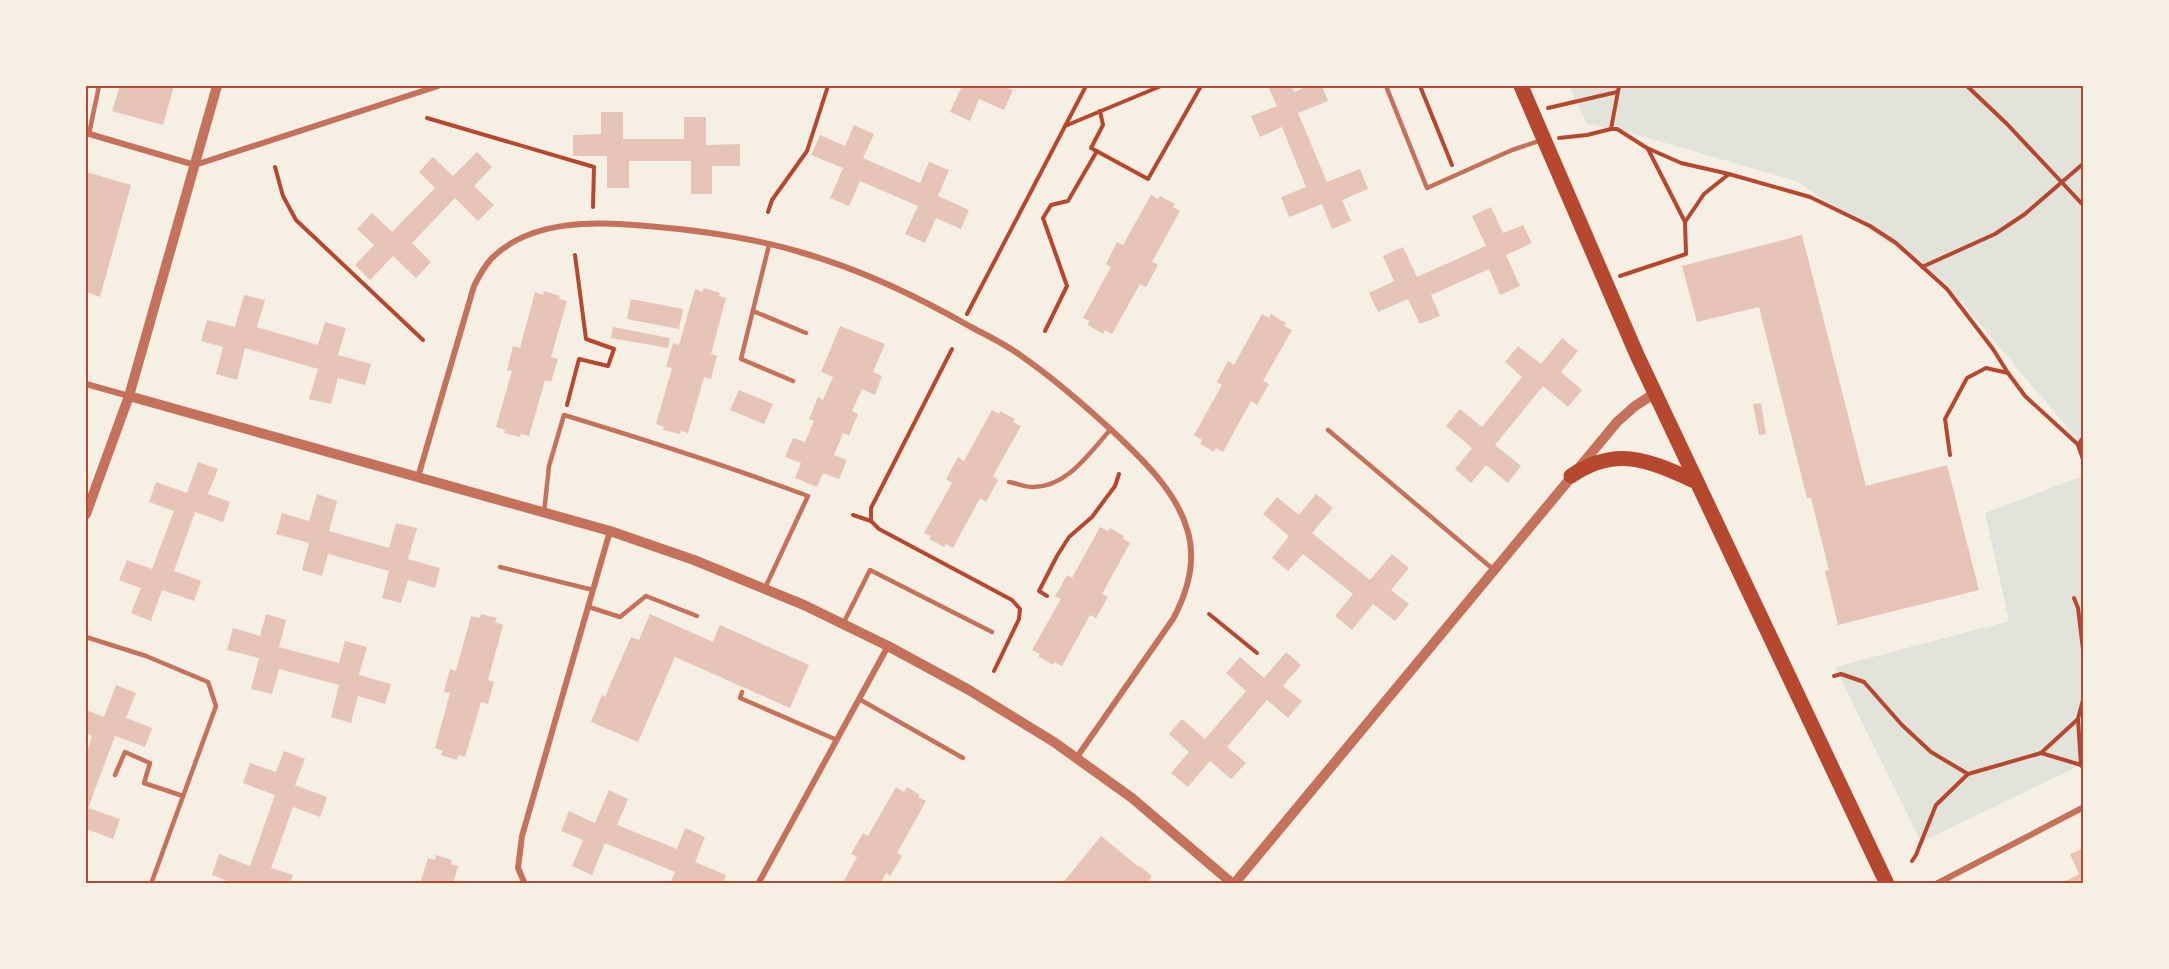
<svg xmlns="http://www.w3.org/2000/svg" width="2169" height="969" viewBox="0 0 2169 969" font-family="Poppins,sans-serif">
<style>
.green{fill:#e2e4dc}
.building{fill:#e6c5b7}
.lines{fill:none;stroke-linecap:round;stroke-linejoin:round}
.path{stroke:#b5482f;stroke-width:4}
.service{stroke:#c5725c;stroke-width:4.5}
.minor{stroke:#c5725c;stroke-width:6}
.tertiary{stroke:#c5725c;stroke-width:10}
.primary{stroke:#b5482f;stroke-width:15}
.neatline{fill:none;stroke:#b5482f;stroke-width:2}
</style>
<rect width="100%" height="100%" fill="#f6efe4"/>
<!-- green -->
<g class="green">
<path d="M1569,86H2083V446L1942,279L1796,181L1627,132L1587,124Z"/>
<path d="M2083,476V764L1921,842L1835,667L2009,621L1985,513Z"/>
</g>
<!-- building -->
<g class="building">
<path d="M120,86H174L163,125L112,111Z"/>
<path d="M962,86H1003L1013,90L1004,110L979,99L970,121L950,112Z"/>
<path d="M1268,86H1292L1294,92L1309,86H1322L1328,101L1298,113L1327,182L1360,169L1368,189L1342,200L1351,221L1332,229L1322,204L1289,217L1281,197L1306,187L1282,127L1260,137L1251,116L1277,106Z"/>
<path d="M601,112H623V139H684V117H706V145L740,144V166H712V194H691V161H629V188H607V156H573V135L601,134Z"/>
<path d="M854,125L874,134L863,158L920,183L929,162L949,170L938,196L969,210L961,229L936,218L925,243L905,234L918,206L860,181L849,206L830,198L843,168L811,155L820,135L845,146Z"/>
<path d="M477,152L492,167L474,186L494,205L478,221L455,198L412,243L431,262L416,278L393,256L370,280L355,265L374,245L357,229L372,213L392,232L435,188L419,172L433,157L453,176Z"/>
<path d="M86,172L131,185L100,297L86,292Z"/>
<path d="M1151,195L1158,199L1160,196L1175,204L1173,207L1180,211L1152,262L1158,265L1146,287L1140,284L1112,334L1105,330L1103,334L1088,325L1089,321L1083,318L1111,267L1106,264L1117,242L1123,245Z"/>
<path d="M1491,207L1503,233L1523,225L1532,243L1506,255L1520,286L1500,295L1489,269L1431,295L1440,316L1420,324L1408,299L1378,312L1369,293L1394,281L1383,256L1403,247L1417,277L1486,246L1472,216Z"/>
<path d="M1802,235L1866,486L1947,465L1979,590L1838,625L1825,571L1829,570L1811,498H1807L1759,307L1697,322L1682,266Z"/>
<path d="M704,288L720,293L719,296L726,298L711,354L717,356L711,379L704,377L688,433L681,431L680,434L663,430L664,427L656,424L672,368L666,367L673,343L679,345L695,289L702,292Z"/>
<path d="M544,291L560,296L559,299L567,301L551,357L558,359L551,382L545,380L529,436L521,434L520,437L504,433L505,430L496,427L512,371L507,370L513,346L520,348L535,292L543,295Z"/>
<path d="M244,295L265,300L257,327L318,345L325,322L346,328L338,355L371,364L365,385L338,378L331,404L309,399L318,369L245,348L237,380L216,374L223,347L201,341L207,320L235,327Z"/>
<path d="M631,299L683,309L679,329L627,319Z"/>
<path d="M1262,314L1269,318L1271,314L1286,323L1284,326L1292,330L1263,381L1269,384L1257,405L1251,401L1223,452L1216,448L1214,452L1200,444L1202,440L1194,435L1222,385L1217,382L1221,374L1228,361L1234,365Z"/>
<path d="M840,326L885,344L873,372L882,376L875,395L862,389L852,411L858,414L849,436L843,433L834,455L847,460L839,479L823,473L817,487L795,478L801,463L785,457L793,438L805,442L814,421L809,419L818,397L823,400L833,377L821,372Z"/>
<path d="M613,327L670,338L668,348L611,338Z"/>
<path d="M1562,338L1578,351L1561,372L1582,390L1568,407L1543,386L1495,445L1521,466L1508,483L1486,465L1471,483L1455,469L1472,448L1446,426L1460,409L1482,427L1522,377L1505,362L1518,346L1541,364Z"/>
<path d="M739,390L773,404L764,424L730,410Z"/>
<path d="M1761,403L1766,434L1759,435L1753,404Z"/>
<path d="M992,410L999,414L1000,411L1015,419L1013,422L1021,426L993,476L998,480L986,502L980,498L953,548L946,544L944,547L929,539L931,536L924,533L952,483L946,479L958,457L964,461Z"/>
<path d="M198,462L218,469L208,494L230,502L223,522L195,512L174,571L201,581L194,601L162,590L151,621L131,613L141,588L119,580L127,560L152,569L174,511L149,502L156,482L187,493Z"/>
<path d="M317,494L337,501L329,531L389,548L396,523L417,528L408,559L440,568L435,588L408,580L401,603L382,598L389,571L328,554L322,576L302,570L309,543L276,534L282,513L309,521Z"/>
<path d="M1316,494L1333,508L1312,533L1370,580L1392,554L1409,568L1391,590L1409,604L1395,621L1373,604L1352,630L1335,616L1353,594L1303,554L1288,571L1272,558L1289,536L1263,514L1277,497L1299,515Z"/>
<path d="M1100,527L1108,531L1110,528L1124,536L1123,539L1130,543L1102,594L1108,597L1096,618L1090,615L1062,666L1054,662L1053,665L1038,656L1040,654L1032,650L1061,599L1055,596L1061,586L1067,575L1072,578Z"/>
<path d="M266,614L286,620L279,647L339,663L345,641L367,647L359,675L391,684L385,704L358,696L351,723L331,717L339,685L279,669L272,694L251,689L259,658L227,650L233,628L260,636Z"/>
<path d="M481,614L497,618L495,622L503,625L488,680L494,682L488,704L481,702L465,757L458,755L457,760L441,755L443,751L435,748L450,693L444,692L450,669L456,671L471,616L480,618Z"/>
<path d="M650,614L713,642L720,625L809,665L790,708L675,657L638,742L591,722L602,695L605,697L631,637L639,640Z"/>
<path d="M1286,652L1301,665L1283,686L1302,701L1288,718L1267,700L1227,747L1246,763L1231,779L1210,761L1188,787L1171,773L1189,752L1169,734L1182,719L1205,739L1246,691L1226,673L1240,657L1264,678Z"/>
<path d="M116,685L136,693L126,718L152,728L145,747L115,736L88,808L120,819L113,839L86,829V755L92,736L86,733V710L104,717Z"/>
<path d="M284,751L305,759L295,785L327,797L320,817L293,807L271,868L293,875L290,884H236L212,875L219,854L250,866L275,795L243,783L250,763L276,772Z"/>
<path d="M896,787L904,792L907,787L920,795L918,797L926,801L897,853L902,856L890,876L886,873L880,884H842L857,857L851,854L863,833L868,836Z"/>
<path d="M609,790L628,799L617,825L677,849L685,828L705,837L695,862L726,875L723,884H670L675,872L605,843L592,875L572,866L583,840L561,831L569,811L595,823Z"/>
<path d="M1101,836L1139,867L1140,866L1152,876L1147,882L1149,884H1062Z"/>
<path d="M2084,848V884H2060L2079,874L2070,854Z"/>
<path d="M436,855L452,860L451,864L458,866L453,884H420L428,858L435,860Z"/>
</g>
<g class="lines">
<!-- path -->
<g class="path">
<path d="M1420,86L1452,165"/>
<path d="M1619,86L1611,129H1617L1647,148L1681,163L1729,174L1810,197L1870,226L1896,243L1947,289L1993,349L2008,373"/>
<path d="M1967,86L2007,124L2084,206"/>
<path d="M1548,108L1617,92"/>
<path d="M1100,111L1103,125L1091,148L1148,179L1201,86"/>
<path d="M427,118L594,167L593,207"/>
<path d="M1065,126L1161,86"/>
<path d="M1559,138L1587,135L1611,129"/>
<path d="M1648,149L1685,222"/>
<path d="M275,167L283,196L296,220L423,340"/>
<path d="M768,212L772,200L807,151L828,86"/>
<path d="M1922,267L1995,234L2025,214L2084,163"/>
<path d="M1620,276L1686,254L1685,222L1704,194L1729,174"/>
<path d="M967,314L1086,86"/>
<path d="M1045,331L1067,286L1043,218L1051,205L1068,201L1097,151"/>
<path d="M952,349L871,508V521L879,529L1012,600L1020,609L1019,619L994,671"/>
<path d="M567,405L579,359L608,366L614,349L586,339L575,255"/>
<path d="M2084,436L2078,445L2084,462"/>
<path d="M1950,455L1945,419L1967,378L1986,368L2008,373L2025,396L2084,450"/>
<path d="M853,515L871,521"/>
<path d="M1047,596L1039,591L1057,556L1069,537L1092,517L1115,486L1119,474"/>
<path d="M2074,598L2078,608L2084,658"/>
<path d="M1209,614L1257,653"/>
<path d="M1834,676L1841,674L1864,682L1902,725L1931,752L1968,774"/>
<path d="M2084,696L2078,719L2081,765L2084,769"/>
<path d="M2041,753L2081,765"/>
<path d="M1912,861L1916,855L1936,805L1968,774L2041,753L2078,719"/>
</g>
<!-- service -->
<g class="service">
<path d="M1386,86L1427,188L1512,150L1542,140"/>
<path d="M89,134L99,86"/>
<path d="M769,245L741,359L793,381"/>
<path d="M753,311L806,333"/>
<path d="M1328,430L1494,570"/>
<path d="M1009,482C1016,483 1025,487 1032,487C1067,488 1090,452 1111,429"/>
<path d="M544,513L549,466L564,415C646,440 728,466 808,496L765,588"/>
<path d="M500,567L593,590"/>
<path d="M589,607L620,617L646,596L697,616"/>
<path d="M843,624L870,570L992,632"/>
<path d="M86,637L146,656L208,682L216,706L151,884"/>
<path d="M742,692L740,698L837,740"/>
<path d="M859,699L963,758"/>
<path d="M115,775L125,752L150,763L144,783L183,796"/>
</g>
<!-- minor -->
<g class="minor">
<path d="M86,133L195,165L438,86"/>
<path d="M86,384L129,396"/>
<path d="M418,477L474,286C479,276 484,267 491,259C530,219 597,221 647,226C696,230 753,238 800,252C860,269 917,296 971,327C988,336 1005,344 1020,355C1056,380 1089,409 1121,439C1147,464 1177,494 1187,529C1197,560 1188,591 1173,619L1077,757"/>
<path d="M525,884L518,868L522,836L610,531"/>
<path d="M758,884L888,646"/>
<path d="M1936,884L2084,807"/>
</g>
<!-- tertiary -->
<g class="tertiary">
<path d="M129,396L610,531L694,560L804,605L888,646L969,690L1054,742L1132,798L1233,884"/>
<path d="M86,514L129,396L217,86"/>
<path d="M1234,884L1617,422L1635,406L1655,393"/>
</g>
<!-- primary -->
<g class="primary">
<path d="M1521,86L1637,355L1887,884"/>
<path d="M1571,476C1618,444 1652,462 1697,482"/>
</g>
</g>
<!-- border -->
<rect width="2169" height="969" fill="none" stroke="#f6efe4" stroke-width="174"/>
<rect x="87" y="87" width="1995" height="795" class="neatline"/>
</svg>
